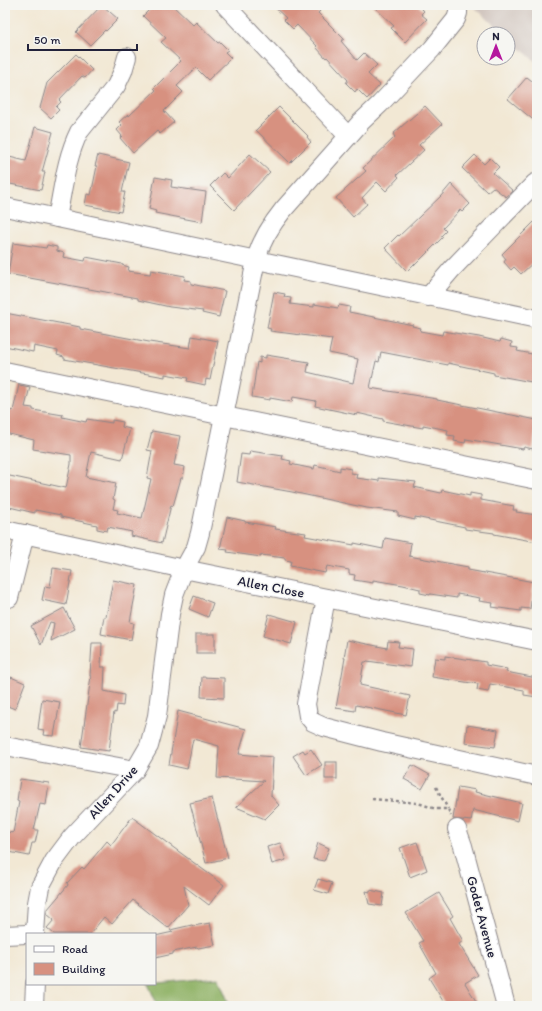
<svg xmlns="http://www.w3.org/2000/svg" width="542" height="1011" viewBox="0 0 542 1011" font-family="Itim,sans-serif">
<style>
.industrial{fill:#cec1ba}
.forest{fill:#90b266;stroke:#596a50}
.building{fill:#d79180}
.lines{fill:none;stroke-linecap:round;stroke-linejoin:round}
.minor-casing{stroke:#8a8588;stroke-width:20}
.path{stroke:#8a8588;stroke-width:2.5;stroke-dasharray:3 3;stroke-linecap:butt}
.minor{stroke:#fff;stroke-width:18}
.labels{text-anchor:middle;dominant-baseline:central;stroke-width:3;stroke-linejoin:round;paint-order:stroke}
.street-label{font-size:14px;fill:#22223b;stroke:#f6f6f2}
</style>
<rect width="100%" height="100%" fill="#f6f6f2"/>
<filter id="ink" filterUnits="userSpaceOnUse"><feTurbulence type="fractalNoise" baseFrequency=".025" numOctaves="2"/><feDisplacementMap in="SourceGraphic" scale="8" xChannelSelector="R" yChannelSelector="G"/><feConvolveMatrix kernelMatrix="1 2 1 2 8 2 1 2 1" color-interpolation-filters="sRGB"/></filter>
<filter id="wash" filterUnits="userSpaceOnUse"><feTurbulence type="fractalNoise" baseFrequency=".012" numOctaves="4" result="noise"/><feDisplacementMap in="SourceGraphic" scale="16" xChannelSelector="R" yChannelSelector="G"/><feGaussianBlur stdDeviation="0.9" result="paint"/><feColorMatrix in="noise" values="0 0 0 0 0 0 0 0 0 0 0 0 0 0 0 0 0 1.4 0 .05"/><feComposite in="paint" operator="in"/></filter>
<g filter="url(#wash)">
<rect width="100%" height="100%" fill="#f2e8d4"/>
<!-- industrial -->
<path class="industrial" d="M472,5H537V63L508,38V34H504Z"/>
<!-- forest -->
<path class="forest" d="M218,977L230,1006H158L148,984Z"/>
<g id="blocks">
<!-- building -->
<g class="building">
<path d="M102,5L118,19L106,31L105,30L90,45L76,32Z"/>
<path d="M154,5H172L193,25L196,22L218,43L220,42L228,50L225,52L231,58L208,80L196,68L177,86L183,92L164,111L174,122L160,134L157,131L133,153L120,138L122,136L117,130L122,125L119,122L128,114L129,116L156,90L154,88L181,61L161,42L166,38L143,16Z"/>
<path d="M272,5H315L320,11L318,13L344,39L341,41L357,60L364,53L377,65L368,74L380,85L367,99L357,89L355,92L346,83L348,80L327,57L326,58L316,47L317,46L297,25L293,29L284,20L286,18Z"/>
<path d="M372,5H418L424,11L421,14L427,19L405,42L391,28L394,26Z"/>
<path d="M76,54L92,70L85,78L82,76L59,100L61,102L56,107L59,110L51,118L40,108L47,83Z"/>
<path d="M527,77L537,85V123L508,99Z"/>
<path d="M425,106L442,124L419,145L424,150L397,175L399,177L386,191L377,182L362,198L367,204L353,217L336,198L366,171L363,168L395,137L393,134Z"/>
<path d="M279,107L308,136L307,137L311,142L290,163L256,130Z"/>
<path d="M35,127L53,132L42,172H45L41,190L5,183V156L26,161Z"/>
<path d="M250,154L270,172L234,210L210,186L223,173L228,178Z"/>
<path d="M98,155L129,162L122,192H125L121,212L85,205L87,194L91,195L97,166H95Z"/>
<path d="M475,155L484,164L490,158L499,167L493,173L513,191L506,197L493,187L487,192L462,168Z"/>
<path d="M155,177L172,180L171,187L206,192L202,222L155,213L156,211L149,209Z"/>
<path d="M451,184L470,204L462,212L460,210L443,228L446,231L441,236L443,237L415,265L414,264L407,271L385,248L398,235L399,236L441,196Z"/>
<path d="M537,219V259L521,274L514,267L511,270L504,262L506,259L502,254Z"/>
<path d="M13,243L46,248L47,245L57,247V251L64,253L63,257L85,261L86,257L122,264V265L129,267L128,271L150,274L151,270L185,276L184,280L191,281V284L225,291L219,317L202,313L203,311L170,307L138,300V298L8,274Z"/>
<path d="M274,292L285,294L284,297L291,298L290,304L314,307V304L338,308L339,305L350,307L349,312L413,325L412,326L421,328L420,331L442,335L443,331L479,337L500,342L501,339L512,342L511,347L518,348L517,351L537,355V383L494,375V373L448,363V365L381,352L379,362L376,361L370,388L437,399V400L537,420L533,449L524,447L523,449L466,439L465,443L454,441L455,436L447,435L448,430L423,425V428L383,421V419L357,413V415L315,406L316,401L293,397L292,402L270,398V400L252,397L257,362L260,363V357L266,358V355L309,362L307,372L353,383L358,359L329,353L332,339L270,331L271,329L267,328Z"/>
<path d="M5,313L80,327V329L149,342L190,348L192,336L218,341L210,380L206,379L205,385L187,381L188,378L165,374V377L64,359V357L57,355L58,351L34,346L33,352L5,346Z"/>
<path d="M19,385L30,387L25,407L33,408V410L63,415L62,417L86,422L87,419L112,423V420L123,422L122,427L130,429L122,459L91,452L86,477L116,483L113,499L115,500L113,509L118,510L117,513L142,518L151,479L147,478L152,451L147,450L152,431L180,436L174,465L185,467L183,478H181L173,506L171,505L162,543L131,536L132,532L108,527L107,531L97,529V525L61,517V515L35,510V513L5,506V475L66,488L71,464V455L33,449L34,440L5,433V425L8,410L13,411Z"/>
<path d="M250,451L283,456L282,459L291,461L290,464L314,469L315,465L340,471V467L351,469V473L357,474L356,478L379,481V478L416,482L414,487L441,493L442,490L470,496V493L481,495V500L514,506L513,510H517L516,512L537,515V542L494,534V533L465,529V527L415,517V520L398,516V512L367,508L292,492L237,482L241,454L249,455Z"/>
<path d="M227,517L245,521V522L276,527L275,529L306,533L305,536L354,545V543L383,549L385,538L411,543L409,556L468,567V570L534,582L530,609L521,608V611L492,607L493,603L479,601L480,598L457,594V598L430,594V595L420,593V589L403,585L373,580V583L354,580L355,575L349,574V570L327,566L325,573L290,566L291,561L285,560V558L261,555V557L227,552L228,550L220,549Z"/>
<path d="M53,568L72,571L66,605L42,600L45,586L50,587Z"/>
<path d="M113,580L137,585L130,622L134,623L131,640L101,634L104,617H106Z"/>
<path d="M194,596L213,603L208,617L189,609Z"/>
<path d="M64,608L75,629L51,641L54,623L50,622L41,645L31,626Z"/>
<path d="M269,614L297,622L291,644L263,636Z"/>
<rect x="196" y="634" width="19" height="19"/>
<path d="M347,640L387,648L388,641L399,642L398,647L413,649L411,667L367,661L366,662H364L360,685L410,696L406,715L356,705L355,711L336,708L345,658H344Z"/>
<path d="M92,643H102L101,667H105L104,691L124,695L123,706L117,705L116,713L114,712L109,751L81,747L91,676H90Z"/>
<path d="M445,656L486,662V665L507,669L506,672L537,678V697L524,695V690L490,684L488,692L477,690L478,684L432,677L435,658L445,659Z"/>
<path d="M11,677L25,683L15,709L5,705V693Z"/>
<path d="M202,677L224,678V698L201,697Z"/>
<path d="M42,699L60,702L54,736L43,735L44,730L38,729Z"/>
<path d="M178,711L246,729L239,754L273,757L271,796L279,805L265,819L236,807L264,781L217,778L219,746L193,739L187,769L169,765Z"/>
<path d="M467,725L498,730L495,747L465,743Z"/>
<path d="M311,749L322,765L306,775L293,756L303,750L305,753Z"/>
<rect x="325" y="762" width="12" height="17"/>
<path d="M412,765L430,775L422,789L404,779Z"/>
<path d="M20,779L49,783L46,805L40,804L34,830H38L35,843H32L29,856L9,852L10,847L5,846L8,832L13,833L19,802L17,801Z"/>
<path d="M458,787L476,790L475,792L522,803L518,821L473,810L471,821L453,819Z"/>
<path d="M212,798L228,858L206,863L190,803Z"/>
<path d="M132,817L224,885L209,905L184,886L188,905L168,928L133,900L112,924L104,917L90,934H54L47,928L54,920L47,914V910L68,885L67,883L82,867L84,869L107,841L111,845Z"/>
<path d="M417,842L427,870L410,877L400,848Z"/>
<path d="M280,843L286,860L272,864L267,847Z"/>
<path d="M318,843L329,848L324,861L313,859Z"/>
<path d="M318,879L332,883L328,894L314,890Z"/>
<path d="M370,890L384,893L382,906L369,904L366,891L370,892Z"/>
<path d="M439,893L453,916L450,918L463,941L459,944L478,975L465,983L479,1006H446L429,978L436,973L419,943L423,941L406,913Z"/>
<path d="M210,923L215,945L198,948L197,947L173,952V954L155,958V936L173,932L170,930L192,925L193,926Z"/>
</g>
</g>
</g>
<g filter="url(#ink)">
<use href="#blocks" fill-opacity="0" stroke="#8a8588" stroke-width="1"/>
<g class="lines">
<!-- minor casing -->
<g class="minor-casing">
<g id="minor">
<path d="M225,5L348,136"/>
<path d="M5,207L537,319"/>
<path d="M57,218C63,189 66,158 79,132L116,86L123,71L127,57"/>
<path d="M428,297L452,269L535,183"/>
<path d="M5,371L537,480"/>
<path d="M5,530L184,569L537,641"/>
<path d="M9,598L25,534"/>
<path d="M326,598L306,704L308,716L313,722L324,727L382,742L537,776"/>
<path d="M5,746L135,770"/>
<path d="M457,829L463,846L506,1006"/>
<path d="M35,934L37,903L40,887L54,861L72,837L135,770L149,746L157,716L170,614L174,595L184,569L196,547L200,533L256,260C261,240 271,225 283,210L361,122L380,104L432,49L456,19L458,13V5"/>
<path d="M5,935L27,934"/>
<path d="M34,1006L35,984"/>
</g>
</g>
<!-- path -->
<g class="path">
<path d="M436,787L448,809"/>
<path d="M372,799L418,803L436,809H448L451,816"/>
</g>
<!-- minor -->
<use href="#minor" class="minor"/>
</g>
</g>
<g class="labels">
<!-- street labels -->
<g class="street-label">
<text transform="translate(271 587) rotate(11)">Allen Close</text>
<text transform="translate(113 792) rotate(-48)">Allen Drive</text>
<text transform="translate(482 917) rotate(75)">Godet Avenue</text>
</g>
</g>
<!-- margin -->
<rect width="542" height="1011" fill="none" stroke="#f6f6f2" stroke-width="20"/>
<!-- legend -->
<rect x="26" y="933" width="130" height="52" fill="#f6f6f2" stroke="#a1a1a9"/>
<rect x="34" y="946" width="20" height="6" fill="#ffffff" stroke="#a1a1a9"/>
<text x="62" y="953" font-size="12" fill="#22223b">Road</text>
<rect x="34" y="963" width="20" height="12" fill="#d79180" stroke="#a1a1a9"/>
<text x="62" y="973" font-size="12" fill="#22223b">Building</text>
<!-- north arrow -->
<g transform="translate(496 46)"><circle r="19" fill="#f6f6f2" stroke="#a1a1a9"/>
<path d="M0-3L7 15L0 10L-7 15Z" fill="#b5179e"/>
<text y="-6" font-size="11" font-weight="bold" text-anchor="middle" fill="#22223b">N</text>
</g>
<!-- scale -->
<path d="M28 44v6h109v-6" fill="none" stroke="#22223b" stroke-width="2"/>
<text x="34" y="44" font-size="12" fill="#22223b" stroke="#f6f6f2" stroke-width="3" paint-order="stroke">50 m</text>
</svg>
